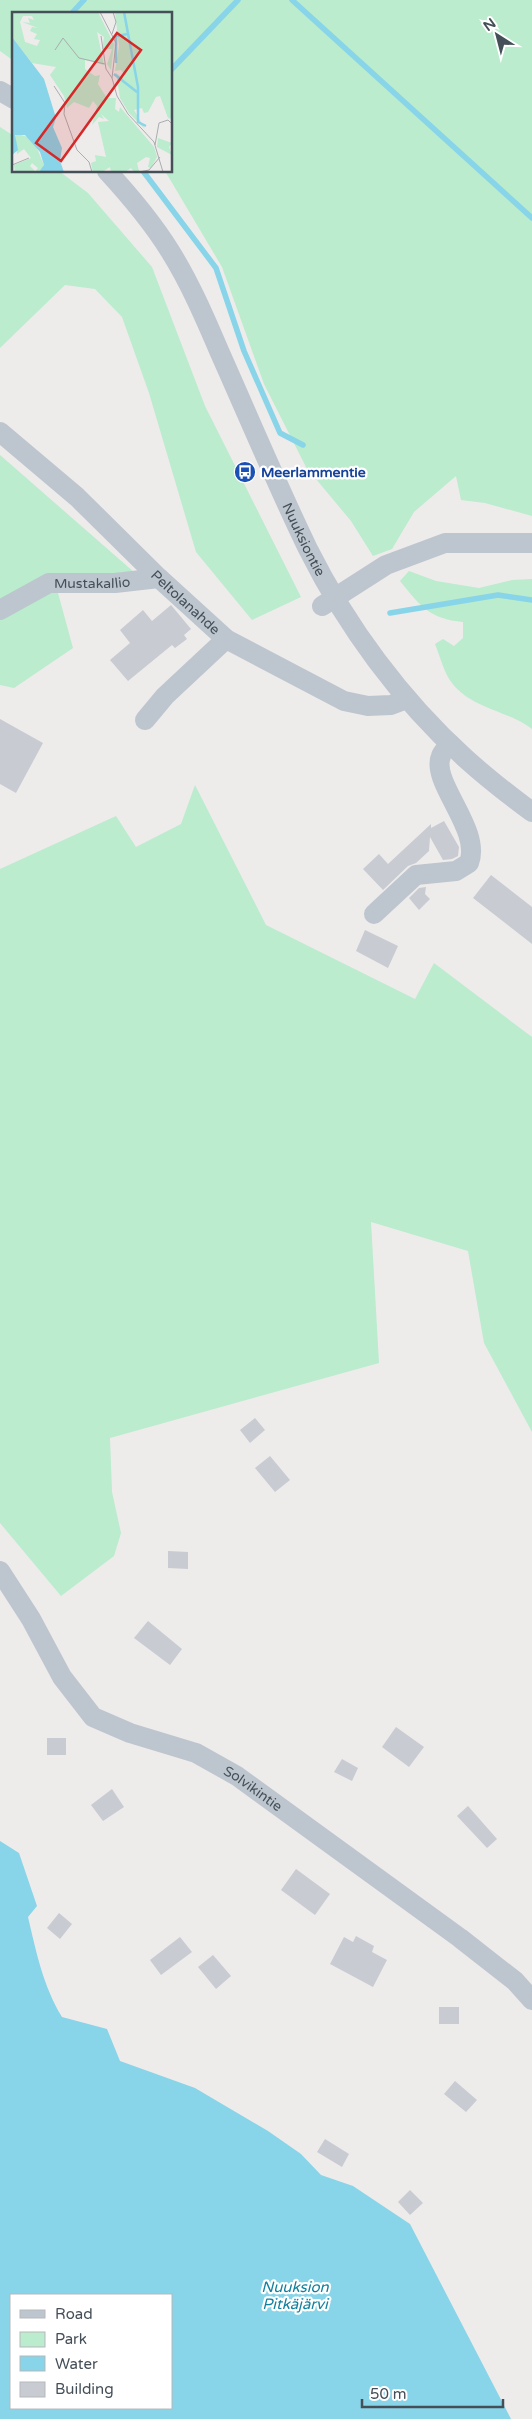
<svg xmlns="http://www.w3.org/2000/svg" width="532" height="2419" viewBox="0 0 532 2419" font-family="'Varela Round',sans-serif">
<style>
.green{fill:#baeccd}
.water{fill:#88d4e8;fill-rule:evenodd}
.lines{fill:none;stroke-linecap:round;stroke-linejoin:round}
.stream{stroke:#88d4e8;stroke-width:5.5}
.building{fill:#c8cbd1}
.minor{stroke:#bdc6ce;stroke-width:20}
.labels{text-anchor:middle;dominant-baseline:central;stroke-width:4.5;stroke-linejoin:round;paint-order:stroke}
.transit-label{font-size:14px;font-weight:bold;fill:#164399;stroke:#fff;text-anchor:start}
.street-label{font-size:14px;fill:#454f58;stroke:#fff}
.water-label{font-size:15px;font-style:italic;fill:#10819f;stroke:#fff}
.inset-river{fill:none;stroke:#88d4e8;stroke-width:2.5}
.inset-road{fill:none;stroke:#aaadb0;stroke-width:1}
.view{fill:#d62828;fill-opacity:0.15;stroke:#d62828;stroke-width:2.5}
.inset-edge{fill:none;stroke:#454f58;stroke-width:2.5}
</style>
<rect width="100%" height="100%" fill="#eeebeb"/>
<!-- green -->
<g class="green">
<path d="M0,0H532V516L485,503L461,500L456,476L414,512L392,549L373,556L351,521L306,467L264,384L222,267L165,171H171V14H14V61L0,51Z"/>
<path d="M0,127L14,136V171H59L88,193L152,267L205,406L301,597L252,620L196,552L149,393L122,317L95,289L65,285L0,348Z"/>
<path d="M0,455L151,587L58,593L73,648L14,688L0,685Z"/>
<path d="M409,571L436,581L479,588L512,580L532,579V729C507,710 472,709 452,683C444,673 440,656 435,644L443,639L454,646L463,638V622C430,619 420,606 400,581Z"/>
<path d="M195,785L266,925L415,999L434,963L532,1037V1432L484,1343L468,1251L371,1222L379,1363L110,1438L112,1492L121,1533L114,1556L61,1596L0,1523V869L116,816L136,847L181,824Z"/>
</g>
<!-- water -->
<path class="water" d="M0,1841L19,1853L37,1906L28,1917C36,1951 43,1986 62,2017L107,2029L120,2061L195,2088L268,2131L301,2154L321,2175L353,2186L410,2224L511,2419H0ZM11,2295H171V2408H11Z"/>
<g class="lines">
<!-- stream -->
<g class="stream">
<path d="M292,0L532,218"/>
<path d="M71,14L84,0"/>
<path d="M171,70L238,0"/>
<path d="M143,171L216,268L244,351L280,433L303,445"/>
<path d="M390,613L498,595L532,600"/>
</g>
</g>
<!-- building -->
<g class="building">
<path d="M171,605L191,629L184,635L187,639L175,648L172,645L128,681L110,660L130,643L120,630L143,610L152,621Z"/>
<path d="M0,719L43,743L16,793L0,784Z"/>
<path d="M444,821L459,847L458,856L452,859L443,860L430,837L429,851L416,863L408,866L383,890L363,869L379,854L388,864L431,824V828Z"/>
<path d="M491,875L532,907V944L473,898Z"/>
<path d="M426,887L425,894L430,899L419,910L409,898L419,888Z"/>
<path d="M365,930L398,946L388,968L356,951Z"/>
<path d="M255,1418L265,1430L250,1443L240,1430Z"/>
<path d="M270,1456L290,1480L275,1492L255,1468Z"/>
<path d="M168,1551L188,1552V1569L168,1568Z"/>
<path d="M148,1621L182,1649L170,1665L134,1638Z"/>
<path d="M396,1727L424,1747L409,1767L382,1747Z"/>
<rect x="47" y="1738" width="19" height="17"/>
<path d="M342,1759L358,1768L352,1781L334,1772Z"/>
<path d="M112,1789L124,1807L103,1821L91,1805Z"/>
<path d="M468,1806L497,1839L487,1848L457,1816Z"/>
<path d="M296,1869L330,1894L315,1915L281,1890Z"/>
<path d="M59,1913L72,1924L60,1939L47,1928Z"/>
<path d="M356,1936L374,1946L372,1952L387,1960L373,1987L330,1964L344,1937L353,1942Z"/>
<path d="M180,1937L192,1952L161,1975L150,1960Z"/>
<path d="M213,1955L231,1976L216,1989L198,1967Z"/>
<rect x="439" y="2007" width="20" height="17"/>
<path d="M455,2081L477,2100L466,2112L444,2094Z"/>
<path d="M325,2139L349,2154L342,2167L317,2152Z"/>
<path d="M410,2190L423,2203L410,2215L398,2202Z"/>
</g>
<g class="lines">
<!-- minor -->
<g class="minor">
<path d="M0,91L14,99"/>
<path id="s1" d="M107,171C130,196 152,222 170,251C190,283 205,318 220,353C249,418 277,485 308,549C347,627 401,700 465,758C486,777 509,795 532,812"/>
<path id="s2" d="M0,432L77,497L159,578L226,639L344,701L368,706L391,705L407,699"/>
<path d="M322,606L386,565L445,543H532"/>
<path id="s3" d="M0,610L49,583H115L159,578"/>
<path d="M145,720L165,696L226,639"/>
<path d="M374,914L416,875L456,871L469,863C482,829 430,782 441,756C442,752 447,748 450,744"/>
<path id="s4" d="M0,1571L31,1619L62,1677L93,1717L130,1733L196,1753L237,1776L460,1938L515,1981L532,2000"/>
</g>
</g>
<!-- icons -->
<defs>
<g id="bus-disc" transform="scale(1.125)"><circle r="9.5" fill="#1a4fb4" stroke="#fff"/><path d="M-5-6H5V4H4V6H2V4H-2V6H-4V4H-5ZM-3.5-4V0h7V-4ZM-3.5 1.2v1.5H-2V1.2ZM2 1.2v1.5H3.5V1.2Z" fill="#fff"/></g>
</defs>
<g fill-rule="evenodd">
<use href="#bus-disc" x="245" y="472"/>
</g>
<g class="labels">
<!-- transit labels -->
<g class="transit-label">
<text x="261" y="472">Meerlammentie</text>
</g>
<!-- street labels -->
<g class="street-label">
<text stroke="none"><textPath href="#s1" startOffset="420">Nuuksiontie</textPath></text>
<text stroke="none"><textPath href="#s3" startOffset="99">Mustakallio</textPath></text>
<text stroke="none"><textPath href="#s2" startOffset="252">Peltolanahde</textPath></text>
<text stroke="none"><textPath href="#s4" startOffset="350">Solvikintie</textPath></text>
</g>
<!-- water labels -->
<g class="water-label">
<text x="295" y="2287">Nuuksion<tspan x="295" dy="17">Pitkäjärvi</tspan></text>
</g>
</g>
<!-- overview -->
<g transform="translate(12 12)">
<rect width="160" height="160" fill="#eeebeb"/>
<path d="M0,0H86L102,32L99,58L95,52L100,37H90L92,25L85,20L92,53L73,48V57L83,64L88,63L86,72L95,86H104L103,97L107,100L108,95L142,135L145,145L139,156L136,155L138,146L134,145L125,151L127,159L122,160L119,156L113,160H99L98,155L90,160H81L79,151L84,149L83,143L94,145L86,110L97,109L89,102L92,107L87,105L80,113L85,94L81,89L77,96L62,90L55,96L52,84L38,63L44,55L20,51L0,25ZM11,4H20L22,8L16,6L18,11L10,10L26,16L20,15L18,19L25,22L22,27L28,28L25,34L13,30L8,10ZM103,0H160V107L156,106L148,84L144,85L136,100L132,101L130,96L122,98L133,117L117,101L108,86L104,61L111,66L113,63L109,58L103,59L107,34ZM5,122L16,125L23,132L32,153L29,159L23,160L26,156L20,151L18,154L23,159L3,160L2,153L19,146L12,137L5,142L3,124ZM146,126L160,131L157,135L160,143L145,135Z" fill="#baeccd" fill-rule="evenodd"/>
<path d="M0,25L32,67L44,106L41,115L50,136L48,149L52,160H27L32,153L28,140L13,123H3L6,138L0,143Z" fill="#88d4e8"/>
<path class="inset-river" d="M112,0L126,75V110L134,114M104,51V24L116,22M102,62L125,80"/>
<path class="inset-road" d="M88,0L104,31L100,66L105,84L116,102L142,130L151,160M100,22L104,10L101,0M89,24L94,57L100,66M43,38L51,26L67,46L93,52M42,74L53,91L52,102L65,138L77,150L80,160M143,133L147,111L156,108L160,112M0,153L17,146M127,160L137,158L148,145"/>
<path class="view" d="M105,21L129,38L49,149L24,131Z"/>
<rect width="160" height="160" class="inset-edge"/>
</g>
<!-- legend -->
<rect x="10" y="2294" width="162" height="115" fill="#ffffff" stroke="#b5b9bc"/>
<rect x="20" y="2310" width="25" height="8" fill="#bdc6ce" stroke="#b5b9bc"/>
<text x="55" y="2319" font-size="15" fill="#454f58">Road</text>
<rect x="20" y="2332" width="25" height="15" fill="#baeccd" stroke="#b5b9bc"/>
<text x="55" y="2344" font-size="15" fill="#454f58">Park</text>
<rect x="20" y="2356" width="25" height="15" fill="#88d4e8" stroke="#b5b9bc"/>
<text x="55" y="2369" font-size="15" fill="#454f58">Water</text>
<rect x="20" y="2382" width="25" height="15" fill="#c8cbd1" stroke="#b5b9bc"/>
<text x="55" y="2394" font-size="15" fill="#454f58">Building</text>
<!-- north arrow -->
<g transform="translate(497 35) rotate(324)" stroke="#ffffff" stroke-width="4" paint-order="stroke">
<path d="M0-4L9 19L0 12L-9 19Z" fill="#454f58"/>
<text y="-8" font-size="14" font-weight="bold" text-anchor="middle" fill="#454f58">N</text>
</g>
<!-- scale -->
<path d="M362 2399v8h141v-8" fill="none" stroke="#454f58" stroke-width="2.5"/>
<text x="370" y="2399" font-size="15" fill="#454f58" stroke="#ffffff" stroke-width="4" paint-order="stroke">50 m</text>
</svg>
